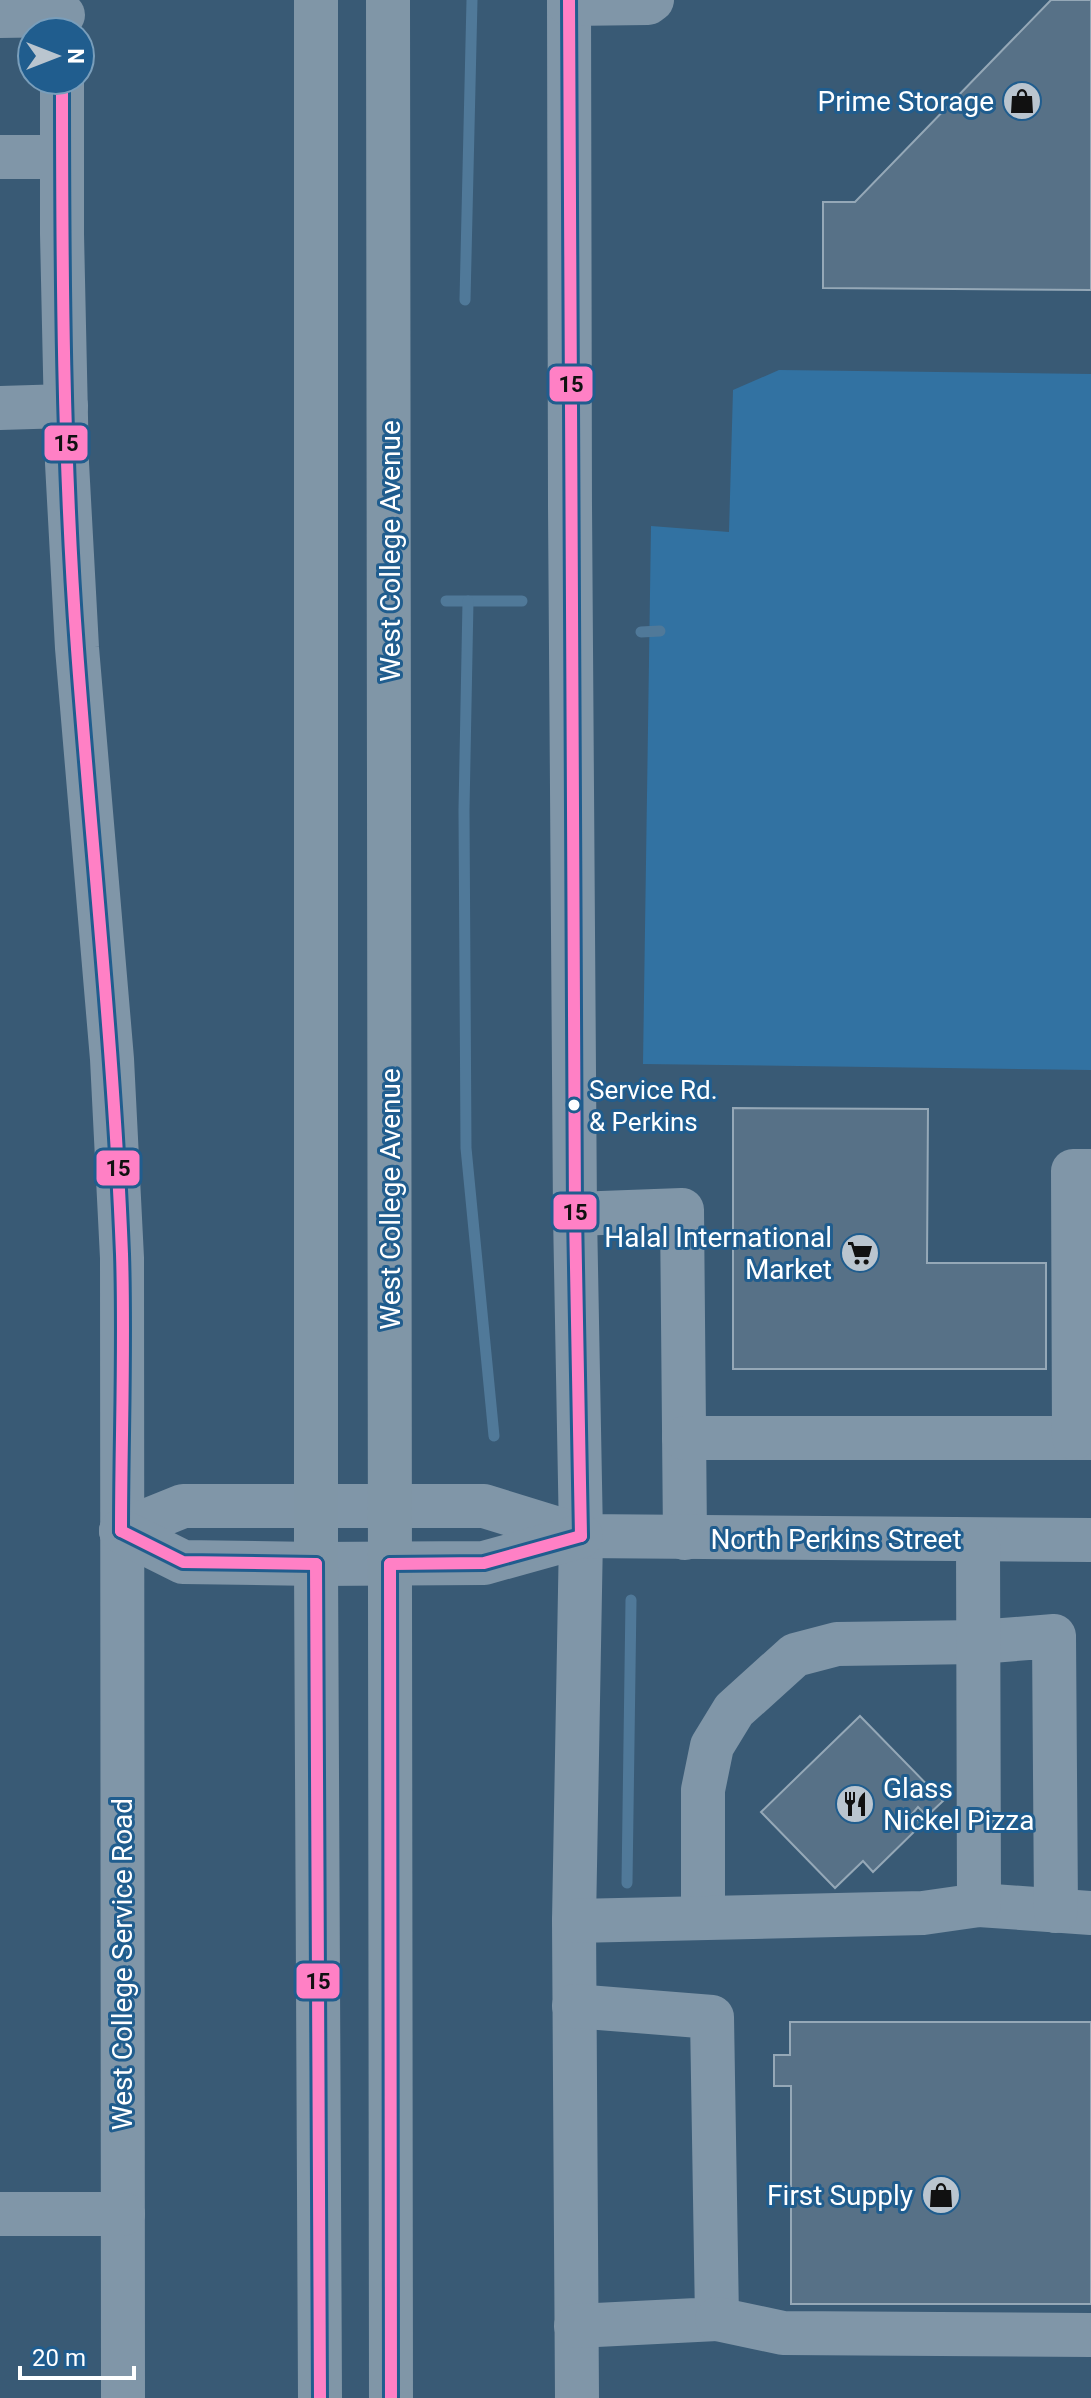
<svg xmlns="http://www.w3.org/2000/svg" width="1091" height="2398" viewBox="0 0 1091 2398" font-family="Roboto,sans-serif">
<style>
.green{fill:#3272a2}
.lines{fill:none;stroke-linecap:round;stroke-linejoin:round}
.stream{stroke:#507999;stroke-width:11}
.building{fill:#577187;stroke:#95a8b7;stroke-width:2}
.minor{stroke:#8096a8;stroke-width:44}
.major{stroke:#8096a7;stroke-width:44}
.bus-1-casing{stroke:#205d8e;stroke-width:18}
.bus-1{stroke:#ff80c5;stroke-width:12}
.bus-dot{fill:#fff;stroke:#205d8e;stroke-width:3}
.labels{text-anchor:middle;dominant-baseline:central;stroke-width:6;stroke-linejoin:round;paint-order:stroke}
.bus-label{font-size:26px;fill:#fff;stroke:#205d8e;text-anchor:start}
.poi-label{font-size:28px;fill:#fff;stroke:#205d8e;text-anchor:end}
.street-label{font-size:28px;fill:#fff;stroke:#205d8e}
.line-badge{stroke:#205d8e;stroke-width:3}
.pale-badge-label{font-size:22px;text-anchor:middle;font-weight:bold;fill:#111}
</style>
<rect width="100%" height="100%" fill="#395a75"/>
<!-- green -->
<path class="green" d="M779,370L1091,374V1070L643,1064L651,526L729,532L733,390Z"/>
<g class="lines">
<!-- stream -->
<g class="stream">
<path d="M465,300L472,0"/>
<path d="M446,601H522"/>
<path d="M468,601L464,810L466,1148L494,1436"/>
<path d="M641,632L660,631"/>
<path d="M627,1883L631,1600"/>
</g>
</g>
<!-- building -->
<g class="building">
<path d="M1051,0H1091V290L823,288V202H855Z"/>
<path d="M733,1108L928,1109L927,1263H1046V1369H733Z"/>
<path d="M860,1716L943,1801L927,1816L918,1807L912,1814L922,1824L873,1872L863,1861L835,1888L761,1812Z"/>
<path d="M790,2022H1091V2304H791V2086H774V2055H790Z"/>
</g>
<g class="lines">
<!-- minor -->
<g class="minor">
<path d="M569,0L570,506L575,1214L581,1536L574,1921L577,2398"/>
<path d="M569,4L648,3L652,0"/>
<path d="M0,16L63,15"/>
<path d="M62,80V234L67,463L77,648L112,1059L122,1258L123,2398"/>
<path d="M0,157H62"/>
<path d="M0,408L66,406"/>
<path d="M575,1214L682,1210L685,1538"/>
<path d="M684,1438H1091"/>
<path d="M1074,1438L1073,1171H1091"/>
<path d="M121,1531L183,1506H484L581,1536L1091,1540"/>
<path d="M121,1531L183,1562L316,1564L484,1563L581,1536"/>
<path d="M979,1905L1091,1913"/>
<path d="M703,1918V1790L712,1746L734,1710L795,1655L837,1644L978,1642L1054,1636L1056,1911"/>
<path d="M574,1921L923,1913L979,1905L978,1540"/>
<path d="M574,2006L712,2017L717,2319L576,2326"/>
<path d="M0,2214H123"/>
<path d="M717,2319L783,2333L1091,2335"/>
</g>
<!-- major -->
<g class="major">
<path d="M316,0V1564L320,2398"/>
<path d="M388,0L391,2398"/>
</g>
<!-- bus-1 casing -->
<g class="bus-1-casing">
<g id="bus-1">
<path d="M569,0L575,1214L581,1536"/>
<path d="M62,80C62,270 63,460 77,649C92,851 114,1051 122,1254C125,1346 121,1439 121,1531"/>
<path d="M121,1531L183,1562L316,1564"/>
<path d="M316,1564L320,2398"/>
<path d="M390,1564L391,2398"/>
<path d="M390,1564L484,1563L581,1536"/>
</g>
</g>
<!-- bus-1 -->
<use href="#bus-1" class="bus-1"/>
</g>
<!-- icons -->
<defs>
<g id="shop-disc" transform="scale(2)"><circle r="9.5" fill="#bac5cf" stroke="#205d8e"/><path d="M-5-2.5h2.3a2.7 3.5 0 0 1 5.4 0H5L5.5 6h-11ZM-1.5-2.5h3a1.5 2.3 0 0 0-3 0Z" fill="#111"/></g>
<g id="supermarket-disc" transform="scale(2)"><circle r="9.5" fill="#bac5cf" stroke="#205d8e"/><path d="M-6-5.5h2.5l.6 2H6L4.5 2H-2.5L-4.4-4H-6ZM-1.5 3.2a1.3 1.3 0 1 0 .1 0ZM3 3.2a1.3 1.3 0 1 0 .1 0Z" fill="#111"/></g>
<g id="restaurant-disc" transform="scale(2)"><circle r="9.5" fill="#bac5cf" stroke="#205d8e"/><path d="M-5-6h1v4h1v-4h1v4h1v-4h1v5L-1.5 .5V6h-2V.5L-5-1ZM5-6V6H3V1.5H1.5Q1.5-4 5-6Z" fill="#111"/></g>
</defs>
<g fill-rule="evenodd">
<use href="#shop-disc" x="1022" y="101"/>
<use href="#supermarket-disc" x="860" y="1253"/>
<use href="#restaurant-disc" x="855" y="1804"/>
<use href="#shop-disc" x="941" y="2195"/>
</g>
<!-- markers -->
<circle class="bus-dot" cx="574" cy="1105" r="7"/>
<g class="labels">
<!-- bus labels -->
<g class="bus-label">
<text x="589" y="1090">Service Rd.<tspan x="589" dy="32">&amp; Perkins</tspan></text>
</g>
<!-- poi labels -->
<g class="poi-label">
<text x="994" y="101">Prime Storage</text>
<text x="832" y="1237">Halal International<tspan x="832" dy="32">Market</tspan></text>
<text x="883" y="1788" text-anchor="start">Glass<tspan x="883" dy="32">Nickel Pizza</tspan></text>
<text x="913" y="2195">First Supply</text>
</g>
<!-- street labels -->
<g class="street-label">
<text transform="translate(390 551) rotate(-90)">West College Avenue</text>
<text transform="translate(390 1199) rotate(-90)">West College Avenue</text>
<text x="836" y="1539">North Perkins Street</text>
<text transform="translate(122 1964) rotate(-90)">West College Service Road</text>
</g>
</g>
<g class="line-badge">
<rect x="548" y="365" width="46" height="38" rx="8" fill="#ff80c5"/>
<rect x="43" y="424" width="46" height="38" rx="8" fill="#ff80c5"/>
<rect x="95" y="1149" width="46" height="38" rx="8" fill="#ff80c5"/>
<rect x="552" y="1193" width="46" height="38" rx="8" fill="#ff80c5"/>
<rect x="295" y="1962" width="46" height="38" rx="8" fill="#ff80c5"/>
</g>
<g class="pale-badge-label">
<text x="571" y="392">15</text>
<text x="66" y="451">15</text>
<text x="118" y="1176">15</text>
<text x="575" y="1220">15</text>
<text x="318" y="1989">15</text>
</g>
<!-- north arrow -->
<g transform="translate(56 56) rotate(90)"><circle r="38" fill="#205d8e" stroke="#799ebb" stroke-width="2"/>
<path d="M0-6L14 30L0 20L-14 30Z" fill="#bac5cf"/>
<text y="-12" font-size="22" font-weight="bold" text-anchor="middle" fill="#ffffff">N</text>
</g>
<!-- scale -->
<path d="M20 2366v12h114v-12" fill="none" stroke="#ffffff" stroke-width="4"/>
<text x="32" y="2366" font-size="24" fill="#ffffff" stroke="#205d8e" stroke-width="6" paint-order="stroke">20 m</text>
</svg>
